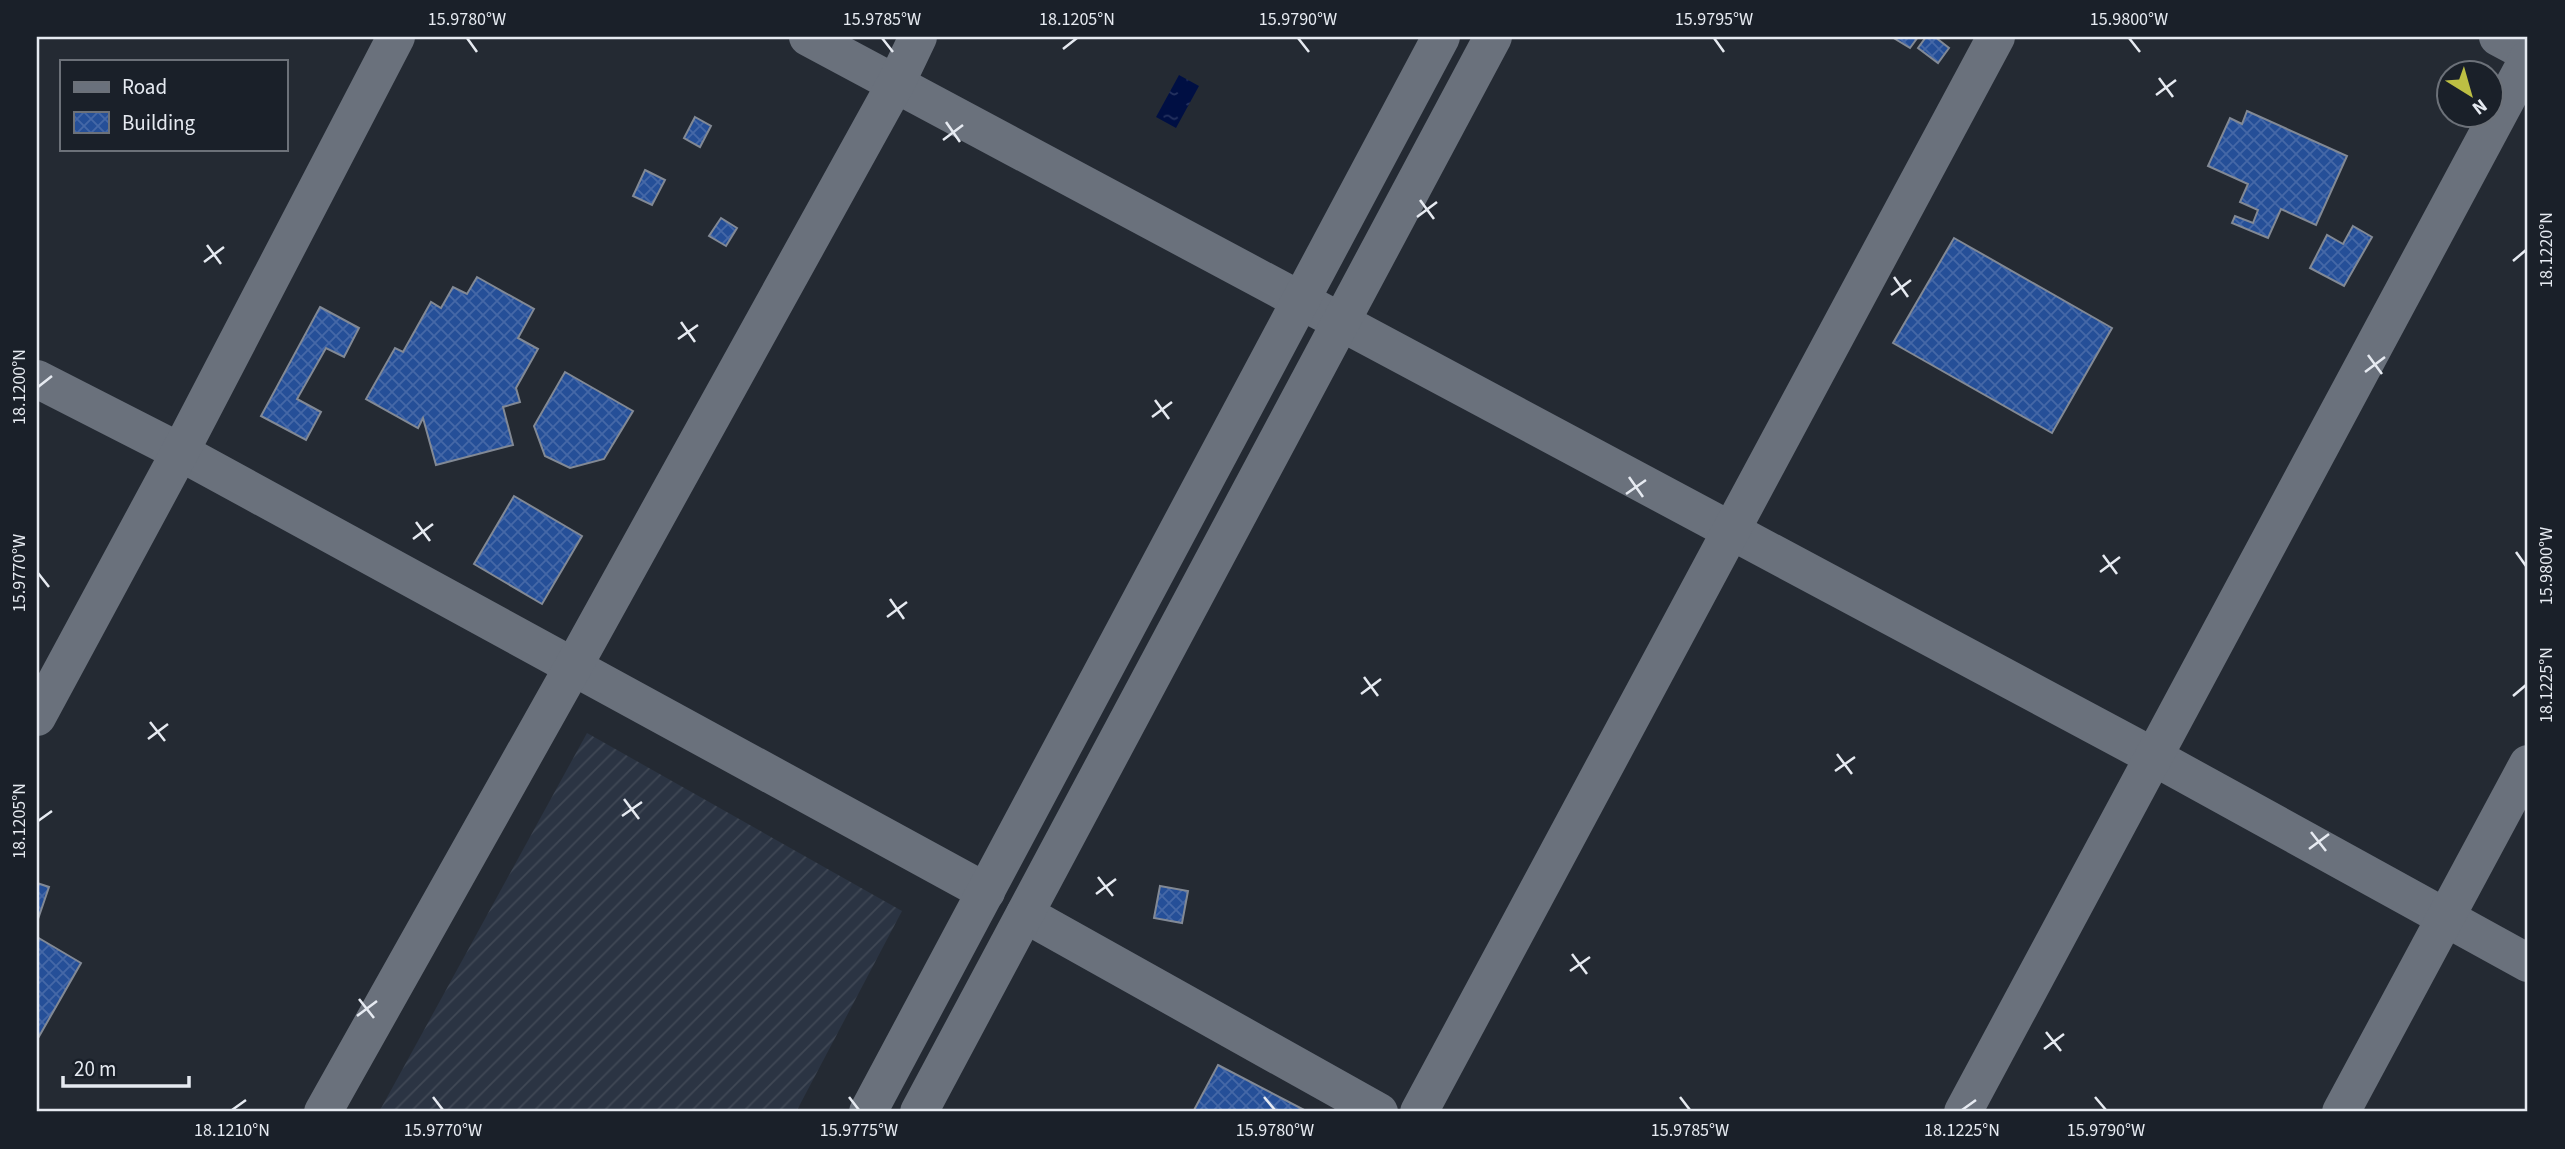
<svg xmlns="http://www.w3.org/2000/svg" width="2565" height="1149" viewBox="0 0 2565 1149" font-family="'Source Sans 3',sans-serif">
<style>
.industrial{fill:url(#industrial-furrows)}
.water{fill:url(#water-ripples)}
.building{fill:url(#building-cross-hatch);stroke:#828995;stroke-width:2}
.lines{fill:none;stroke-linecap:round;stroke-linejoin:round}
.minor{stroke:#6a717c;stroke-width:38}
.ticks{fill:none;stroke:#e6eaf1;stroke-width:2.5}
.neatline{fill:none;stroke:#e6eaf1;stroke-width:2.5}
.ticks-label{font-size:18px;text-anchor:middle;fill:#e6eaf1}
</style>
<defs>
<pattern id="industrial-furrows" width="10" height="10" patternUnits="userSpaceOnUse" patternTransform="scale(1.75)"><rect width="10" height="10" fill="#2b3443"/><path d="M-1 1l2-2M0 10L10 0M9 11l2-2" fill="none" stroke="#404855"/></pattern>
<pattern id="water-ripples" width="26" height="14" patternUnits="userSpaceOnUse" patternTransform="scale(1.75)"><rect width="26" height="14" fill="#000f43"/><path d="M2 4q2-2 4 0t4 0M15 11q2-2 4 0t4 0" fill="none" stroke="#25325f"/></pattern>
<pattern id="building-cross-hatch" width="8" height="8" patternUnits="userSpaceOnUse" patternTransform="scale(1.75)"><rect width="8" height="8" fill="#254f98"/><path d="M0 0l8 8M0 8l8-8" fill="none" stroke="#4568a7"/></pattern>
</defs>
<rect width="100%" height="100%" fill="#242a33"/>
<!-- industrial -->
<path class="industrial" d="M587,733L902,911L796,1112H379Z"/>
<!-- water -->
<path class="water" d="M1179,75L1199,86L1176,128L1156,117Z"/>
<!-- building -->
<g class="building">
<path d="M1892,37H1918L1910,48Z"/>
<path d="M1926,37H1935L1949,48L1938,63L1918,48Z"/>
<path d="M2247,111L2347,156L2316,225L2281,209L2268,238L2232,223L2235,216L2253,223L2258,210L2240,202L2248,184L2208,166L2230,118L2242,124Z"/>
<path d="M695,117L711,126L700,147L684,138Z"/>
<path d="M645,170L665,180L652,205L633,196Z"/>
<path d="M721,218L737,228L726,246L709,236Z"/>
<path d="M2353,226L2372,237L2344,286L2310,268L2327,235L2343,244Z"/>
<path d="M1954,238L2112,328L2052,433L1893,343Z"/>
<path d="M477,277L534,309L518,338L538,349L516,388L520,402L503,407L513,445L436,465L423,418L418,428L366,399L395,348L403,352L431,302L441,308L453,287L467,294Z"/>
<path d="M320,307L359,328L344,357L326,348L297,399L321,412L306,440L261,416Z"/>
<path d="M565,372L633,411L604,459L570,468L545,456L534,426Z"/>
<path d="M514,496L582,536L542,604L474,564Z"/>
<path d="M37,883L49,887L37,922Z"/>
<path d="M1160,886L1188,891L1182,923L1154,918Z"/>
<path d="M37,937L81,963L37,1040Z"/>
<path d="M1218,1065L1308,1112H1193Z"/>
</g>
<g class="lines">
<!-- minor -->
<g class="minor">
<path d="M808,37L2154,757L2528,963"/>
<path d="M2498,37L2528,53"/>
<path d="M37,379L180,452L986,892"/>
<path d="M37,717L180,452L396,37"/>
<path d="M1025,914L1379,1112"/>
<path d="M323,1112L573,667L896,83L918,37"/>
<path d="M868,1112L1441,37"/>
<path d="M919,1112L1493,37"/>
<path d="M1419,1112L1996,37"/>
<path d="M1963,1112L2528,59"/>
<path d="M2341,1112L2528,764"/>
</g>
</g>
<!-- ticks -->
<path class="ticks" d="M467,38L477,52M882,38L893,52M1298,38L1309,52M1714,38L1724,52M2129,38L2140,52M1063,49L1077,38M2159,78L2173,97M2156,95L2176,80M946,122L960,142M943,140L963,125M1420,200L1434,219M1417,217L1437,202M207,245L221,264M2513,261L2526,250M204,262L224,247M1894,277L1908,297M1891,295L1911,280M681,322L695,342M678,339L698,325M2368,355L2382,374M2365,372L2385,357M38,387L52,376M1155,400L1169,419M1152,417L1172,402M1629,477L1643,497M1626,494L1646,480M416,522L430,541M413,539L433,524M2516,552L2526,566M2103,555L2117,574M2100,572L2120,557M38,573L49,587M890,599L904,619M887,617L907,602M1364,677L1378,696M1361,694L1381,679M2513,696L2526,685M150,722L165,741M148,739L168,724M1837,754L1852,774M1835,771L1855,757M624,799L639,819M622,816L642,802M38,821L52,811M2311,832L2326,851M2309,849L2329,834M1098,877L1113,896M1096,894L1116,879M1572,954L1587,974M1570,971L1590,957M359,999L374,1018M357,1016L377,1001M2046,1032L2061,1051M2044,1049L2064,1034M433,1097L443,1110M849,1097L859,1110M1264,1097L1275,1110M1680,1097L1690,1110M2095,1097L2106,1110M232,1110L246,1100M1962,1110L1976,1100"/>
<!-- border -->
<rect width="2565" height="1149" fill="none" stroke="#1a2029" stroke-width="77"/>
<!-- legend -->
<rect x="60" y="60" width="228" height="91" fill="#1a2029" stroke="#6c7179" stroke-width="2"/>
<rect x="74" y="82" width="35" height="10" fill="#6a717c" stroke="#6c7179" stroke-width="2"/>
<text x="122" y="94" font-size="21" fill="#e6eaf1">Road</text>
<rect x="74" y="112" width="35" height="21" fill="url(#building-cross-hatch)" stroke="#6c7179" stroke-width="2"/>
<text x="122" y="130" font-size="21" fill="#e6eaf1">Building</text>
<!-- north arrow -->
<g transform="translate(2470 94) rotate(143)"><circle r="33" fill="#1a2029" stroke="#6c7179" stroke-width="2"/>
<path d="M0-5L12 26L0 18L-12 26Z" fill="#bdbf43"/>
<text y="-10" font-size="19" font-weight="bold" text-anchor="middle" fill="#e6eaf1">N</text>
</g>
<!-- scale -->
<path d="M63 1076v10h126v-10" fill="none" stroke="#e6eaf1" stroke-width="3.5"/>
<text x="74" y="1076" font-size="21" fill="#e6eaf1" stroke="#1a2029" stroke-width="5" paint-order="stroke">20 m</text>
<rect x="38" y="38" width="2488" height="1072" class="neatline"/>
<g class="ticks-label">
<text x="467" y="25">15.9780°W</text>
<text x="882" y="25">15.9785°W</text>
<text x="1077" y="25">18.1205°N</text>
<text x="1298" y="25">15.9790°W</text>
<text x="1714" y="25">15.9795°W</text>
<text x="2129" y="25">15.9800°W</text>
<text transform="translate(2546 250) rotate(-90)" y="6">18.1220°N</text>
<text transform="translate(19 387) rotate(-90)" y="6">18.1200°N</text>
<text transform="translate(2546 566) rotate(-90)" y="6">15.9800°W</text>
<text transform="translate(19 573) rotate(-90)" y="6">15.9770°W</text>
<text transform="translate(2546 685) rotate(-90)" y="6">18.1225°N</text>
<text transform="translate(19 821) rotate(-90)" y="6">18.1205°N</text>
<text x="232" y="1136">18.1210°N</text>
<text x="443" y="1136">15.9770°W</text>
<text x="859" y="1136">15.9775°W</text>
<text x="1275" y="1136">15.9780°W</text>
<text x="1690" y="1136">15.9785°W</text>
<text x="1962" y="1136">18.1225°N</text>
<text x="2106" y="1136">15.9790°W</text>
</g>
</svg>
